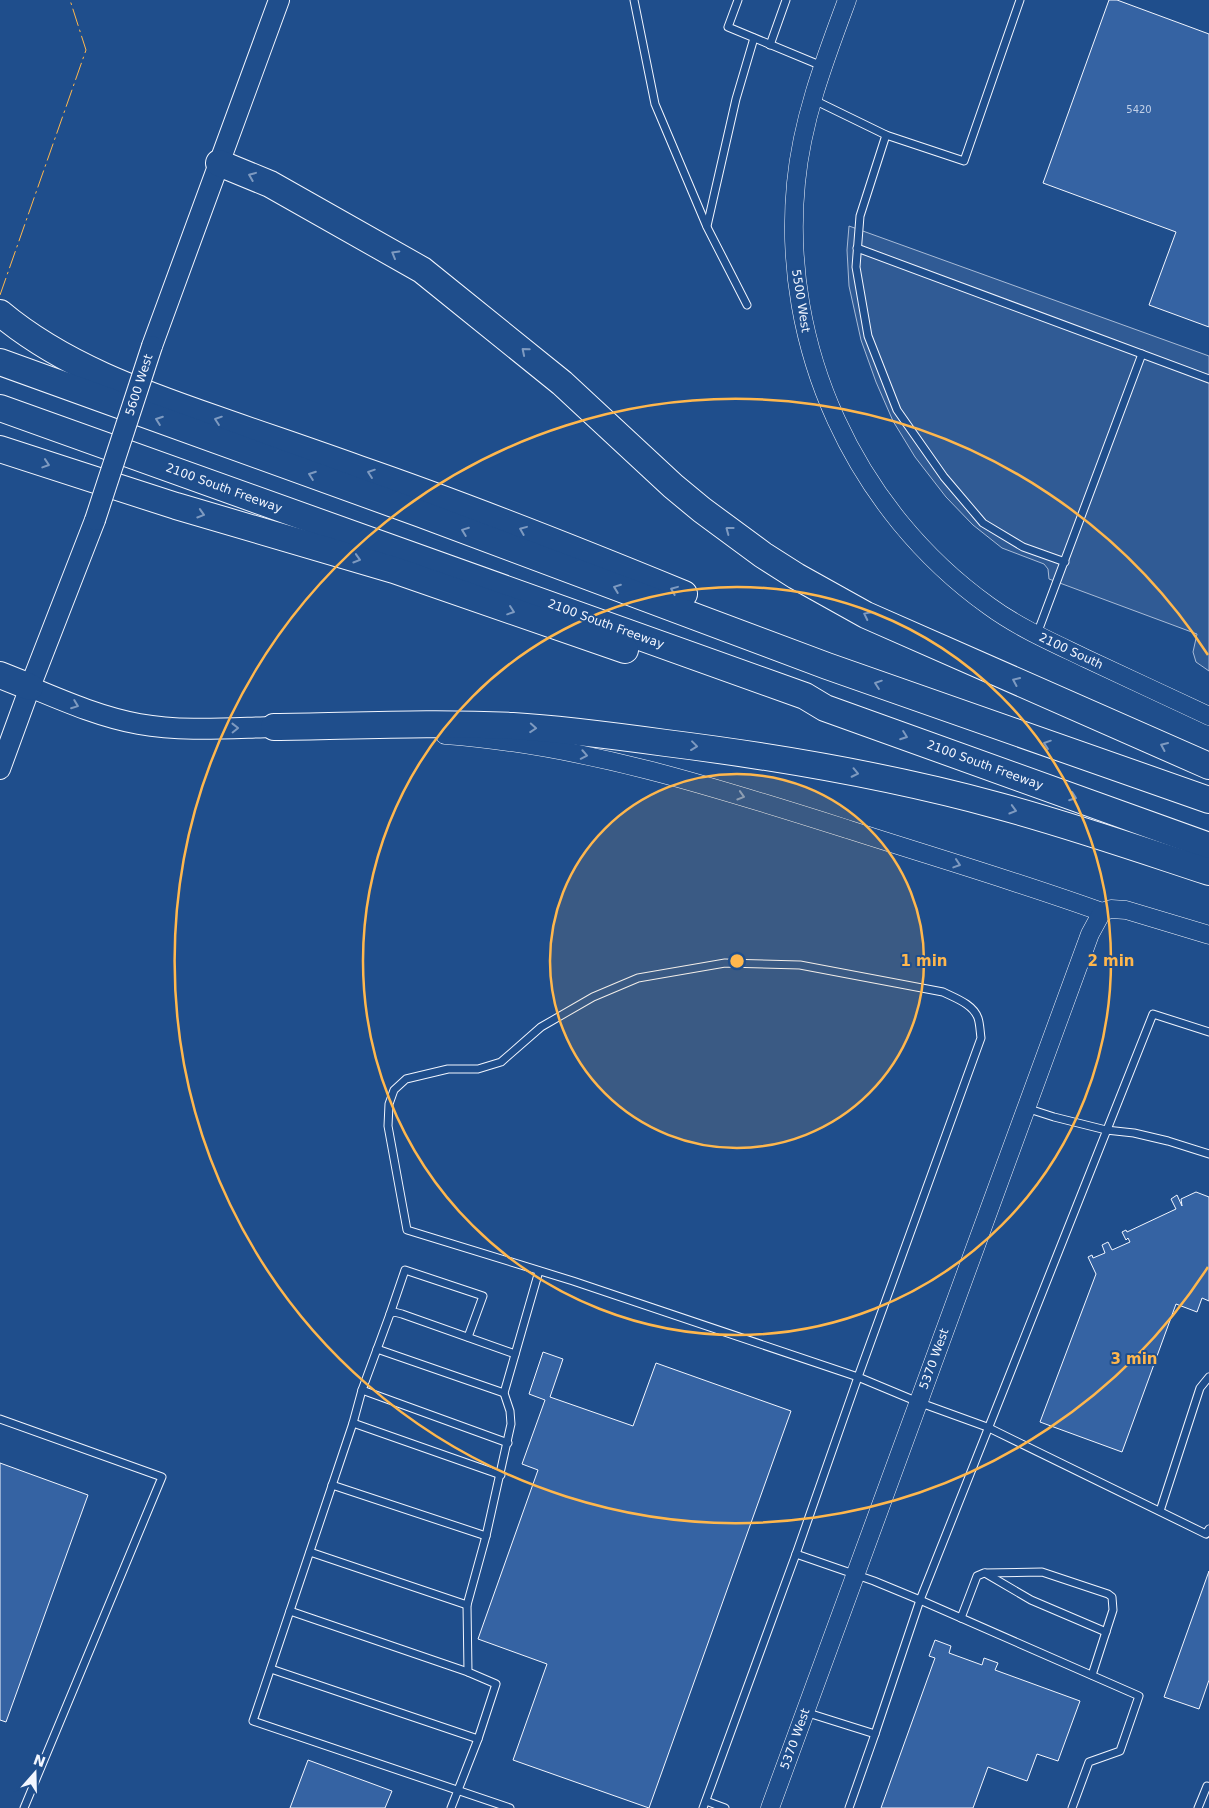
<svg xmlns="http://www.w3.org/2000/svg" width="1209" height="1808" viewBox="0 0 1209 1808" font-family="'DejaVu Sans',sans-serif">
<style>
.parking{fill:#305b95;stroke:#a8bbd7}
.building{fill:#3563a3;stroke:#f2f6ff}
.lines{fill:none;stroke-linecap:round;stroke-linejoin:round}
.service-casing{stroke:#f2f6ff;stroke-width:9}
.tertiary-casing{stroke:#f2f6ff;stroke-width:19}
.secondary-casing{stroke:#f2f6ff;stroke-width:22}
.motorway-casing{stroke:#f2f6ff;stroke-width:28}
.service{stroke:#1f4e8c;stroke-width:7}
.tertiary{stroke:#1f4e8c;stroke-width:18}
.secondary{stroke:#1f4e8c;stroke-width:20}
.motorway{stroke:#1f4e8c;stroke-width:26}
.secondary-bridge-casing{stroke:#f2f6ff;stroke-width:22;stroke-linecap:butt}
.secondary-bridge{stroke:#1f4e8c;stroke-width:20}
.power{stroke:#ffb74d;stroke-width:1;stroke-dasharray:18 4 2.5 4;stroke-linecap:butt}
.oneway{stroke:#7e9ac0}
.ring{fill:none;stroke:#ffb74d;stroke-width:2.5}
.labels{text-anchor:middle;dominant-baseline:central;stroke-width:4;stroke-linejoin:round;paint-order:stroke}
.number-label{font-size:10px;fill:#c3d1e8}
.street-label{font-size:12px;fill:#f2f6ff;stroke:#1f4e8c}
.centre{fill:#ffb74d;stroke:#1f4e8c;stroke-width:2.5}
.ring-label{font-size:15px;text-anchor:middle;font-weight:bold;fill:#ffb74d;stroke:#1f4e8c;stroke-width:4;stroke-linejoin:round;paint-order:stroke}
</style>
<rect width="100%" height="100%" fill="#1f4e8c"/>
<!-- parking -->
<path class="parking" d="M849,226L1209,356V671L1196,662L1193,652L1197,634L1049,579L1048,569L1044,564L1002,548L973,525L946,497L915,457L893,421L876,382L861,340L849,286L847,250Z"/>
<!-- building -->
<g class="building">
<path d="M1109,0H1117L1209,34V327L1149,305L1176,232L1043,183Z"/>
<path d="M1196,1192L1209,1197V1301L1202,1298L1197,1312L1176,1304L1122,1452L1040,1422L1096,1274L1088,1257L1092,1255L1093,1258L1105,1253L1102,1245L1108,1242L1112,1250L1130,1242L1128,1238L1126,1240L1122,1232L1126,1230L1127,1232L1176,1209L1171,1199L1177,1195L1182,1206L1181,1199Z"/>
<path d="M543,1352L563,1359L550,1397L633,1426L656,1363L791,1411L649,1808L513,1760L547,1664L478,1639L538,1470L522,1464L545,1400L529,1394Z"/>
<path d="M0,1463L88,1495L6,1722L0,1720Z"/>
<path d="M1209,1571V1680L1199,1709L1164,1697Z"/>
<path d="M935,1640L951,1646L949,1653L982,1665L984,1658L998,1663L995,1670L1080,1701L1058,1761L1037,1754L1027,1781L988,1767L973,1808H881L935,1658L929,1656Z"/>
<path d="M308,1760L392,1791L385,1808H290Z"/>
</g>
<g class="lines">
<!-- service casing -->
<g class="service-casing">
<g id="service">
<path d="M634,0L655,104L707,227L747,305"/>
<path d="M738,0L728,27L822,66"/>
<path d="M770,45L786,0"/>
<path d="M814,100L886,135L860,216L856,267L868,336L897,410L944,477L983,523L1023,547L1065,562"/>
<path d="M886,135L964,161L1020,0"/>
<path d="M707,226L736,99L754,38"/>
<path d="M857,248L1209,379"/>
<path d="M1037,634L1142,354"/>
<path d="M1026,1108L1054,1117L1106,1130L1134,1133L1168,1141L1209,1154"/>
<path d="M390,1314L405,1270L483,1296L468,1337"/>
<path d="M377,1349L504,1393"/>
<path d="M362,1390L508,1443"/>
<path d="M0,1419L162,1477L24,1808"/>
<path d="M353,1423L501,1475"/>
<path d="M332,1485L486,1536"/>
<path d="M1160,1511L1200,1388L1209,1377"/>
<path d="M310,1552L467,1605"/>
<path d="M796,1554L874,1581L920,1600L1139,1696L1120,1751L1089,1762L1072,1808"/>
<path d="M985,1573L1031,1600L1106,1632"/>
<path d="M290,1611L468,1672"/>
<path d="M961,1618L977,1576L984,1573L1042,1572L1108,1594L1112,1597L1113,1610L1092,1675"/>
<path d="M271,1669L478,1739"/>
<path d="M805,1712L875,1734L920,1600L1153,1014L1209,1032"/>
<path d="M706,1801L725,1808"/>
<path d="M451,1808L478,1739L496,1684L468,1672L467,1605L486,1536L511,1424L510,1411L504,1393L539,1271"/>
<path d="M510,1808L253,1721L353,1423L362,1390L390,1314L394,1312L402,1314L515,1354"/>
<path d="M703,1808L796,1554L858,1377L981,1038C980,1031 980,1024 978,1018C973,1004 955,998 943,992L800,965L725,963L638,978L593,997L541,1027L501,1062L478,1069H448L406,1079L394,1090L389,1104L388,1126L407,1230L573,1281L858,1377L918,1402L987,1427L1206,1534L1209,1529"/>
<path d="M849,1808L875,1734"/>
<path d="M1198,1808L1207,1786L1209,1787"/>
</g>
</g>
<!-- tertiary casing -->
<g class="tertiary-casing">
<g id="tertiary">
<path d="M847,0C825,59 802,119 796,183C780,347 855,510 989,606C1019,628 1054,643 1087,659C1128,678 1168,697 1209,716"/>
<path d="M445,735C584,745 718,788 850,830C934,857 1019,882 1102,912"/>
<path d="M1102,912L1111,909L1126,910L1209,935"/>
<path d="M770,1808L1090,934L1102,912"/>
</g>
</g>
<!-- secondary casing -->
<g class="secondary-casing">
<g id="secondary">
<path d="M152,346L279,0"/>
<path d="M30,687C66,702 101,717 139,724C184,732 230,728 274,727"/>
<path d="M0,769L30,687L95,520"/>
</g>
</g>
<!-- motorway casing -->
<g class="motorway-casing">
<g id="motorway">
<path d="M219,163L270,184L422,270L562,383L673,486L702,510L763,555L796,576L866,615L1209,766"/>
<path d="M0,313C62,365 141,393 216,419C264,436 312,452 359,469C469,507 577,550 684,594"/>
<path d="M0,362L421,514L827,666L1209,800"/>
<path d="M0,408L805,696L825,708L1209,846"/>
<path d="M0,449L176,506L394,570L625,650"/>
<path d="M0,675L30,687"/>
<path d="M274,727C354,726 434,722 513,726C564,729 615,736 666,743C778,757 890,776 999,806C1070,825 1139,849 1209,872"/>
</g>
</g>
<!-- service -->
<use href="#service" class="service"/>
<!-- tertiary -->
<use href="#tertiary" class="tertiary"/>
<!-- secondary -->
<use href="#secondary" class="secondary"/>
<!-- motorway -->
<use href="#motorway" class="motorway"/>
<!-- secondary-bridge casing -->
<g class="secondary-bridge-casing">
<path id="secondary-bridge" d="M95,520L152,346"/>
</g>
<!-- secondary-bridge -->
<use href="#secondary-bridge" class="secondary-bridge"/>
<!-- power -->
<path class="power" d="M0,295L86,50L70,0"/>
</g>
<!-- one-way arrows -->
<defs><path id="oneway-chevron" d="M-2-3.5L2.5 0L-2 3.5" fill="none" stroke-width="1.6" stroke-linecap="round" stroke-linejoin="round" transform="scale(1.25)"/></defs>
<g class="oneway">
<use href="#oneway-chevron" transform="translate(252 176) rotate(-158)"/>
<use href="#oneway-chevron" transform="translate(395 254) rotate(-150)"/>
<use href="#oneway-chevron" transform="translate(525 351) rotate(-140)"/>
<use href="#oneway-chevron" transform="translate(159 420) rotate(-160)"/>
<use href="#oneway-chevron" transform="translate(218 420) rotate(-161)"/>
<use href="#oneway-chevron" transform="translate(46 464) rotate(18)"/>
<use href="#oneway-chevron" transform="translate(371 473) rotate(-161)"/>
<use href="#oneway-chevron" transform="translate(312 475) rotate(-160)"/>
<use href="#oneway-chevron" transform="translate(201 514) rotate(17)"/>
<use href="#oneway-chevron" transform="translate(523 530) rotate(-158)"/>
<use href="#oneway-chevron" transform="translate(729 530) rotate(-143)"/>
<use href="#oneway-chevron" transform="translate(465 531) rotate(-159)"/>
<use href="#oneway-chevron" transform="translate(357 559) rotate(17)"/>
<use href="#oneway-chevron" transform="translate(617 588) rotate(-159)"/>
<use href="#oneway-chevron" transform="translate(674 590) rotate(-158)"/>
<use href="#oneway-chevron" transform="translate(511 611) rotate(19)"/>
<use href="#oneway-chevron" transform="translate(867 615) rotate(-154)"/>
<use href="#oneway-chevron" transform="translate(1016 681) rotate(-156)"/>
<use href="#oneway-chevron" transform="translate(878 684) rotate(-161)"/>
<use href="#oneway-chevron" transform="translate(75 705) rotate(21)"/>
<use href="#oneway-chevron" transform="translate(235 728) rotate(-1)"/>
<use href="#oneway-chevron" transform="translate(533 728) rotate(4)"/>
<use href="#oneway-chevron" transform="translate(904 736) rotate(20)"/>
<use href="#oneway-chevron" transform="translate(1047 744) rotate(-161)"/>
<use href="#oneway-chevron" transform="translate(694 746) rotate(7)"/>
<use href="#oneway-chevron" transform="translate(1164 746) rotate(-156)"/>
<use href="#oneway-chevron" transform="translate(584 755) rotate(11)"/>
<use href="#oneway-chevron" transform="translate(855 773) rotate(12)"/>
<use href="#oneway-chevron" transform="translate(741 796) rotate(17)"/>
<use href="#oneway-chevron" transform="translate(1073 797) rotate(20)"/>
<use href="#oneway-chevron" transform="translate(1013 810) rotate(16)"/>
<use href="#oneway-chevron" transform="translate(957 864) rotate(18)"/>
</g>
<!-- distance rings -->
<circle cx="737" cy="961" r="187" fill="#ffb74d" fill-opacity=".12"/>
<g class="ring">
<circle cx="737" cy="961" r="187"/>
<circle cx="737" cy="961" r="374"/>
<path d="M1208 1267A562 562 0 1 1 1208 655"/>
</g>
<g class="labels">
<!-- number labels -->
<g class="number-label">
<text x="1139" y="109">5420</text>
</g>
<!-- street labels -->
<g class="street-label">
<text transform="translate(801 301) rotate(81)">5500 West</text>
<text transform="translate(139 385) rotate(-72)">5600 West</text>
<text transform="translate(224 488) rotate(20)">2100 South Freeway</text>
<text transform="translate(606 624) rotate(20)">2100 South Freeway</text>
<text transform="translate(1071 651) rotate(25)">2100 South</text>
<text transform="translate(985 765) rotate(20)">2100 South Freeway</text>
<text transform="translate(934 1359) rotate(-70)">5370 West</text>
<text transform="translate(795 1739) rotate(-70)">5370 West</text>
</g>
</g>
<circle cx="737" cy="961" r="8" class="centre"/>
<g class="ring-label">
<text x="924" y="966">1 min</text>
<text x="1111" y="966">2 min</text>
<text x="1134" y="1364">3 min</text>
</g>
<!-- north arrow -->
<g transform="translate(35 1773) rotate(20)" stroke="#1f4e8c" stroke-width="4" paint-order="stroke">
<path d="M0-4L9 19L0 12L-9 19Z" fill="#f2f6ff"/>
<text y="-8" font-size="14" font-weight="bold" text-anchor="middle" fill="#f2f6ff">N</text>
</g>
</svg>
